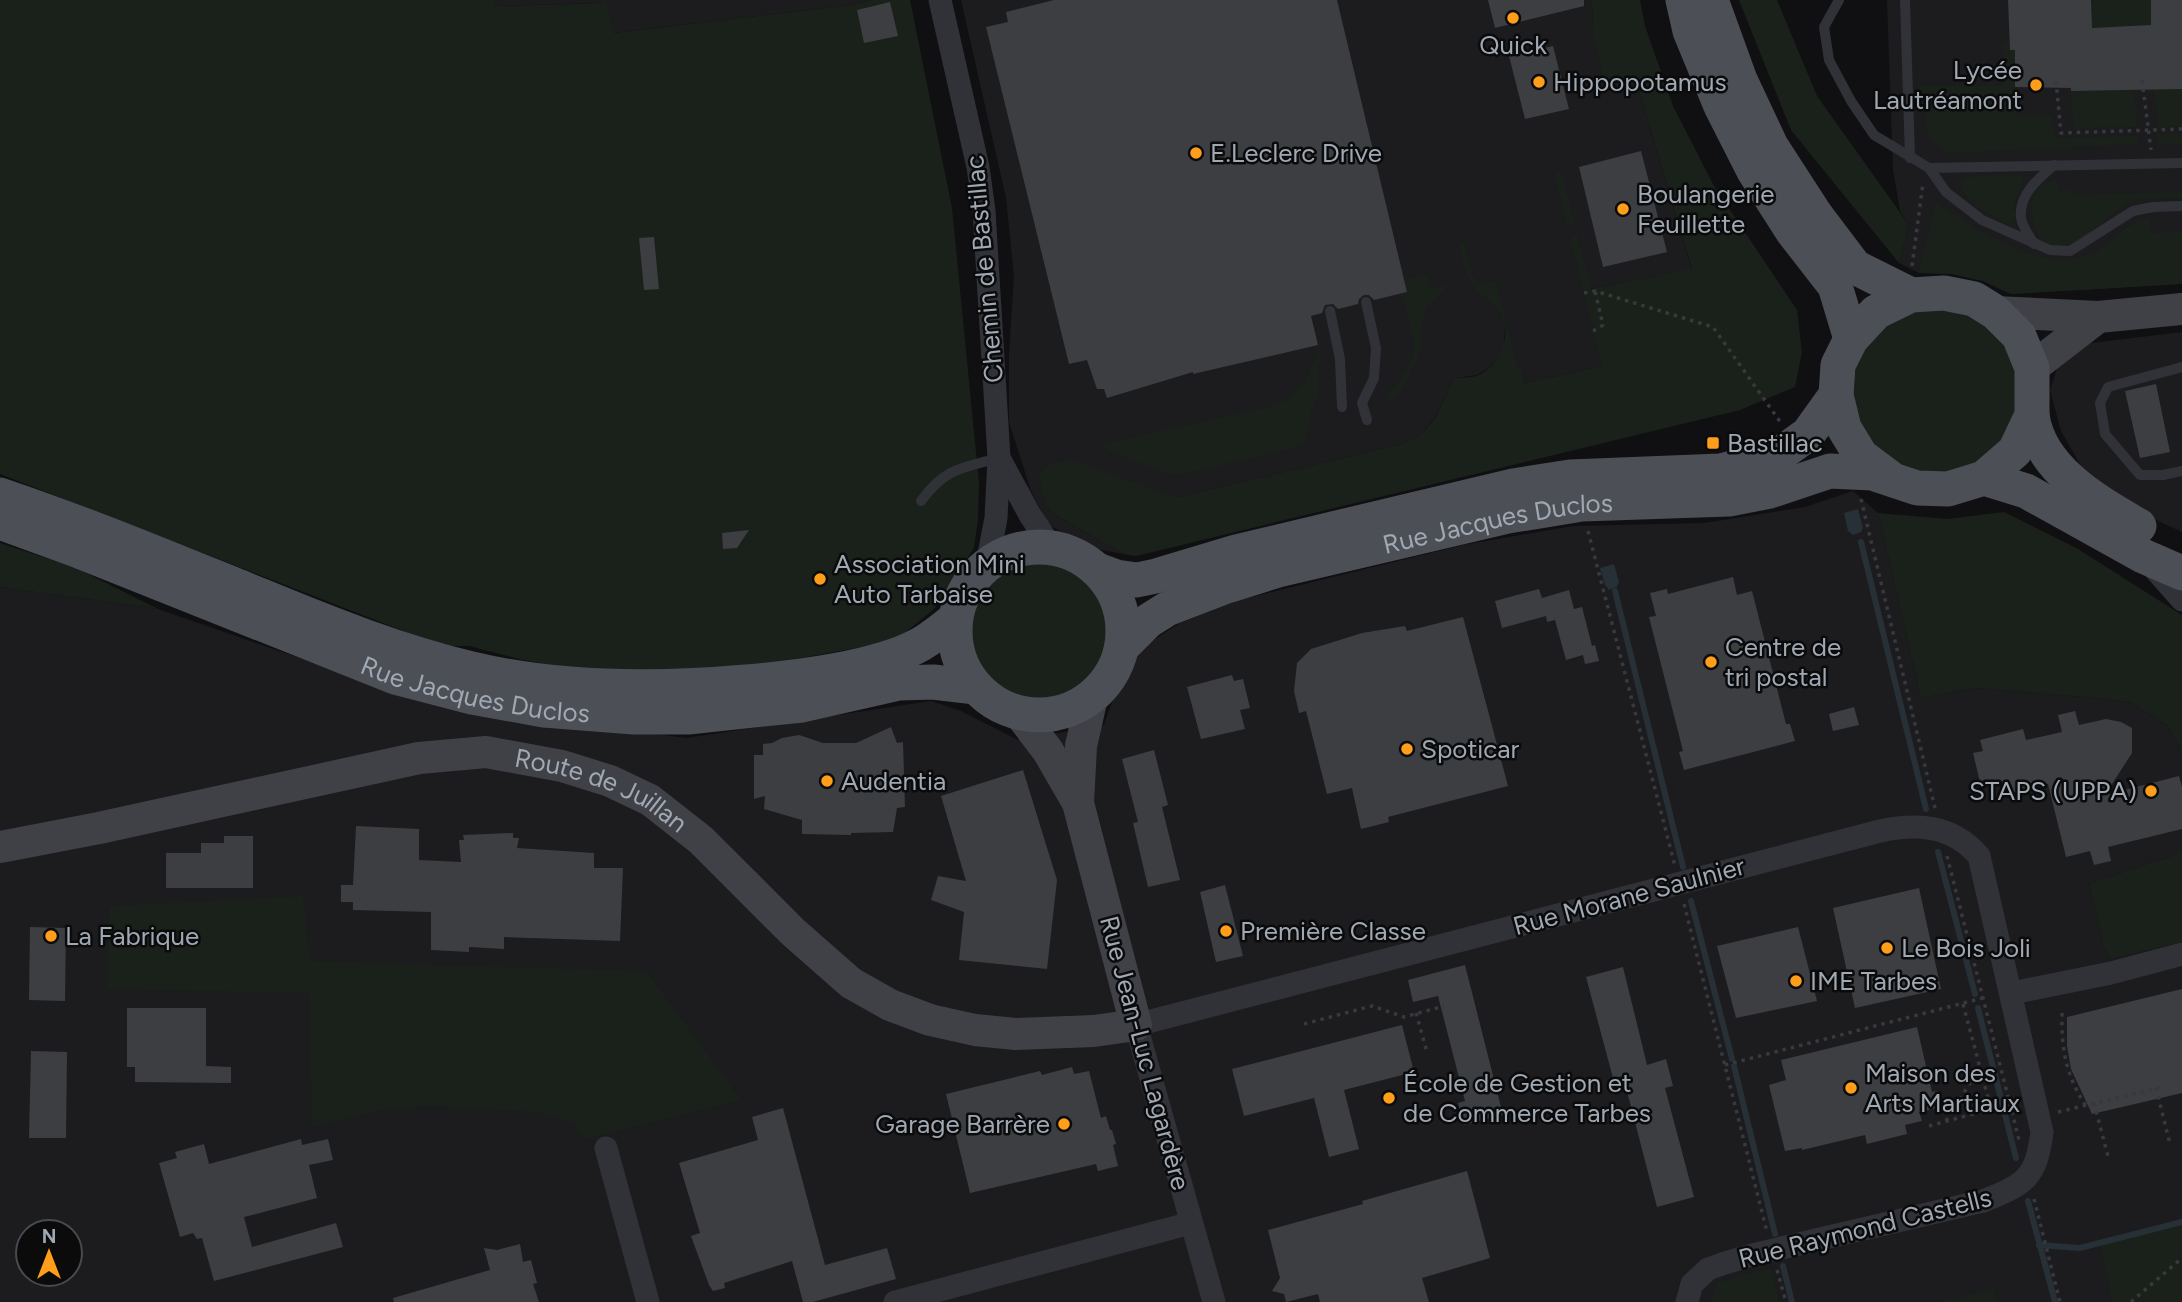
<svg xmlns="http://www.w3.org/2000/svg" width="2182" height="1302" viewBox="0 0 2182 1302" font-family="Figtree,sans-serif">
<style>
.built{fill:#1c1c1f;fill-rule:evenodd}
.green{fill:#1a211a}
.water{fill:#263036}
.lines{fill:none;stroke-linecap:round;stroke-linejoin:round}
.stream{stroke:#263036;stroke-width:6}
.building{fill:#3c3e42}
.path{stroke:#37393e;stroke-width:3.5;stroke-dasharray:3.5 5;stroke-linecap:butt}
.lane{stroke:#313237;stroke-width:10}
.street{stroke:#313237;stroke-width:23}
.secondary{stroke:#3f4147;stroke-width:32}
.primary{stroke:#4c4f56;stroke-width:35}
.poi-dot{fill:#ff9e1b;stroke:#0b0b0c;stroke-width:2.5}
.labels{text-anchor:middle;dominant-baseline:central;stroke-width:5;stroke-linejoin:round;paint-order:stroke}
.poi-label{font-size:26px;fill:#a0a8b3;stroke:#0b0b0c;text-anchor:start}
.street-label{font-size:26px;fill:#a0a8b3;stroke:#0b0b0c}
</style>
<rect width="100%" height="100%" fill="#101012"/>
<!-- built -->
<g class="built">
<path d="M493,0H872L852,5L613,33L605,3L493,6Z"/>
<path d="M961,0H1591L1593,13L1592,30L1637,84L1692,270L1590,289L1578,236H1571L1602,366L1525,383L1521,370H1518L1505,325L1504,346L1499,357L1489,368L1477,375L1454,378L1435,417L1421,435L1401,444L1179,497L1053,514L1124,554L1089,548L1048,524L1031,491L1009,422V354L1014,276L1006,198Z"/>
<path d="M1887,0H2182V284L2011,294L1983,281L1952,274L1919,273L1899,263L1909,225L1900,211L1893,170Z"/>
<path d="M2182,332V532L2143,514L2081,466L2061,431L2050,390L2059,362L2083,344Z"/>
<path d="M1853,491L1878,513L1921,698L1975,688L2107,699L2132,703L2168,726L2182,751V850L2172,856L2089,883L2104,948L2111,959L2182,942V1234L2113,1302H1780L1771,1269L1719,1282L1710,1302H0V587L158,609L429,703L686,738L931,701L961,711L1018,740L1104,725L1117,688L1141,648L1180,623L1240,600L1463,545L1573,526L1704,523L1805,507ZM28,1232H70V1274H28Z"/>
</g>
<!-- green -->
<g class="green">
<path d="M0,0H493L494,6L606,3L614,33L852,5L872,0H910L952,208L979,483L978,519L974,548L934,609L901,636L883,643L785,661L693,670L590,671L523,660L469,646H442L0,474Z"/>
<path d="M1591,0H1640L1645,26L1673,106L1714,186L1797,310L1802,352L1795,387L1740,410L1136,556L1124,554L1053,514L1041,492L1040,473C1049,462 1059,461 1073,460L1170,496L1179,497L1401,444L1421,435L1435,418L1454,378C1461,377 1470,378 1476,376C1501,367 1513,333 1500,311C1493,302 1482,297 1476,289C1465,275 1462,258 1459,242L1463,241L1470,270L1478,285L1496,281L1518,370L1521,369L1525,383L1602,366L1570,236H1578L1591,289L1692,269L1637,84L1603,78L1592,30L1593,13Z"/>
<path d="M1739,0H1777L1817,96L1909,225L1899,263L1791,130Z"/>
<path d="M2091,0H2151V25L2092,28Z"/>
<path d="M2004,42H2009L2010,50H2031L2015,87L2017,116L2052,115L2054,138L2138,136L2139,144L1951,153C1919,139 1927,121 1925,91H1920V85L2003,86Z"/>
<path d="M2154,89H2182V126L2159,127Z"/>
<path d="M2135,90L2137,127L2073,128L2071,91Z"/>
<path d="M2182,133V144L2158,145V134Z"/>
<path d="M1562,172L1574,224L1567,225L1555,174Z"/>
<path d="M2003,175L2022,176L2024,181L2013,204L2015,221L2009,225C1994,216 1966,205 1961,186L1965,177Z"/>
<path d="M2058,180V191H2072L2074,195L2182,192V198C2165,199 2144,196 2129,203C2104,215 2086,247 2055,246C2030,244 2017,184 2058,180Z"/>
<path d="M1936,203C1977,228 2041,275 2090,254C2112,245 2121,225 2149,218L2150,233L2182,232V284L2011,294L1983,281L1952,274L1919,273Z"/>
<path d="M1426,275L1430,289L1446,284V287L1426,308L1420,334L1422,346L1401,392L1389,401L1385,397C1396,387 1413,365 1414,349C1416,332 1405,310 1401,293L1407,292L1404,280Z"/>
<circle cx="1936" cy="391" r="84"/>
<path d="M1319,351V395L1311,411L1306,441L1301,446L1179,475L1169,474L1108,450L1103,446L1104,444L1269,407L1286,400L1304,383Z"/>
<path d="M2004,512L2078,549L2182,615V751L2168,726L2132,703L2107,699L1975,688L1921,698L1878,513L1947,519Z"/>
<path d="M0,543L74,567L158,609L0,587Z"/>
<circle cx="1038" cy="632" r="70"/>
<path d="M2182,850V942L2111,959L2104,948L2089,883L2172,856Z"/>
<path d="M303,896L310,961L646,971L741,1100L585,1139L573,1122L538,1112L428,1106L379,1110L312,1127L309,993L107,989L109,906Z"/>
<path d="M2182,1219V1302H2113L2099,1242Z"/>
<path d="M1771,1268L1780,1302H1710L1718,1282Z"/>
<path d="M1994,1289L1997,1302H1938Z"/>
</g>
<!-- water -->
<g class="water">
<path d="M1858,509L1863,528L1861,532L1853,535L1848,531L1844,513Z"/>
<path d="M1614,564L1619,582L1617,587L1609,590L1605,585L1600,568Z"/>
</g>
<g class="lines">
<!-- stream -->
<g class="stream">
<path d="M1861,542L1926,809"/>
<path d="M1615,591L1683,867"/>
<path d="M1938,852L1975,994"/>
<path d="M1691,901L1732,1059"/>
<path d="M1978,1008L2016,1158"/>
<path d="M1734,1066L1775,1234"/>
<path d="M2028,1201L2055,1302"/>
<path d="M2039,1245L2080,1248L2182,1222"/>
<path d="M1783,1266L1792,1302"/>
</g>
</g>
<!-- building -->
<g class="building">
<path d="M1054,0H1337L1407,292L1374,300L1369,295H1364L1359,299L1358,304L1338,309L1333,304L1325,305L1322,313L1311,316L1318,345L1193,374V372L1107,398L1104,389H1097L1087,360L1069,364L986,27L1008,22L1006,12Z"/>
<path d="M1488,0H1584V6L1495,28Z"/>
<path d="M2008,0H2091L2092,28L2151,25V0H2182V89L2071,91V88L2015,87V50H2010Z"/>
<path d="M890,2L898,36L864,43L857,10Z"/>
<path d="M1553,46L1569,109L1525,119L1509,56Z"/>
<path d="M1641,151L1667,252L1603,267L1579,167Z"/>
<path d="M654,237L659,289L644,290L639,238Z"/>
<path d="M2156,384L2170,452L2140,458L2125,391Z"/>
<path d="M749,530L737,548L723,549L722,533Z"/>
<path d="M1733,577L1737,595L1752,591L1786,724H1790L1795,741L1684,770L1679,752L1683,751L1649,617L1656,616L1650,593L1667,589L1668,594Z"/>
<path d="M1539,589L1542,598L1569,590L1574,609L1582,607L1592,646L1595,645L1599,661L1585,664L1583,655L1566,660L1555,620L1547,622L1546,616L1502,628L1495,601Z"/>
<path d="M1463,617L1508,786L1388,817L1389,822L1361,829L1352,788L1327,794L1306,711L1299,713L1294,691L1297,663L1311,649L1362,633L1405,626L1407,631Z"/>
<path d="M1232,675L1234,681L1243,679L1250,708L1240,710L1245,729L1201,739L1187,687Z"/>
<path d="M1854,707L1859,725L1833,731L1829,714Z"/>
<path d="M2075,711L2079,725L2106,719L2121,722L2132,728V753L2105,795L2179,776L2182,787V829L2108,847L2111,861L2094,865L2090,851L2066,857L2048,784L2006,794L2002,781L1981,786L1973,753L1983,751L1980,740L2023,729L2026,740L2062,732L2058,715Z"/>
<path d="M891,727L897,743L903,742L905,807L897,808L893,832L851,833V835L802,834V820L764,809L765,796L754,799V755H763V744L772,743L782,738L799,735L823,743H856Z"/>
<path d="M1154,750L1168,805L1162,807L1180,880L1148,887L1133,823L1138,822L1122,759Z"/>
<path d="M1023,770L1057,880L1047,969L959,960L964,912L931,900L938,876L966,881L941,796Z"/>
<path d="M356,826L419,829V860L461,862L459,840H464L463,835L513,833V838H519L517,848L594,853V868H623L620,941L504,937V949L469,947V952L431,950V912L353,910V902H341V885H353Z"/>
<path d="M224,836H253V888H166V853H201V843H224Z"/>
<path d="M1225,885L1243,956L1216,962L1200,892Z"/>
<path d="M1919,888L1941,989L1855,1008L1833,908Z"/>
<path d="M30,927L66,928L65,1001L29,1000Z"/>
<path d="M1798,927L1817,1001L1736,1018L1717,946Z"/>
<path d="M1465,965L1503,1115L1464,1125L1458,1103L1465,1101L1438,996L1413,1002L1408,980Z"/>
<path d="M1623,967L1647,1065L1666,1059L1673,1086L1665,1088L1694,1197L1657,1207L1623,1076L1613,1078L1586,977Z"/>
<path d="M2182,989V1093L2092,1114L2071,1069L2067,1046V1017Z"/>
<path d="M127,1008H206V1066L231,1067V1083L135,1082V1067H127Z"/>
<path d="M1402,1025L1414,1072L1344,1090L1359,1149L1329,1157L1314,1098L1244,1116L1232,1069Z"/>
<path d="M1917,1027L1932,1092L1938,1091L1942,1107L1919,1112L1922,1121L1905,1125L1907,1134L1867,1144L1865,1135L1802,1150V1148L1785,1151L1769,1085L1786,1080L1781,1060Z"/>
<path d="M31,1051L67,1052L66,1138H29Z"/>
<path d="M1072,1067L1074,1074L1089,1071L1101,1118L1106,1116L1110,1130H1112L1116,1144L1113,1145L1118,1166L1098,1171L1096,1164L970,1193L946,1094L1040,1071L1042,1075Z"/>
<path d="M783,1108L825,1265L887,1248L896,1279L813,1302H803L792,1261L724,1283L725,1288L713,1291L709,1285L691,1236L700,1233L679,1163L758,1140L752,1117Z"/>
<path d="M301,1139L302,1145L328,1139L333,1160L309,1165L317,1198L244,1217L252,1247L336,1223L343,1247L214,1281L202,1238L197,1239L193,1233L180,1237L159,1163L177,1158L175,1152L204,1144L209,1164Z"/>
<path d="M1467,1171L1490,1258L1422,1278L1429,1302H1320L1318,1294L1286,1302L1284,1294L1272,1291L1280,1278L1268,1230L1363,1204L1362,1201Z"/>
<path d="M520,1244L523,1262L531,1260L537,1283L533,1284L539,1302H394L393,1298L490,1270L484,1248L497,1250Z"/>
</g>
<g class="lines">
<!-- path -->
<g class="path">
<path d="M2142,80L2151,150"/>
<path d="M2056,81L2061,133L2182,129"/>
<path d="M1912,266L1923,183"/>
<path d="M1584,293L1595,291L1713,327L1781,423"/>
<path d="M1593,331L1603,325L1595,291"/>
<path d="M1861,499L1935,808"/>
<path d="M1588,531L1675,866"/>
<path d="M1947,856L2019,1140"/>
<path d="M1684,904L1767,1232"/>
<path d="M1963,1004L1991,1109"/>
<path d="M1416,1013L1427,1052"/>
<path d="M2062,1013C2061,1048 2066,1076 2086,1106"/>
<path d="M1304,1024L1372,1006L1404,1017L1444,1006"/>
<path d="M1725,1065L1983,998"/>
<path d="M2156,1088L2170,1144"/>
<path d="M2094,1103L2109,1160"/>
<path d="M2058,1112L2161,1087"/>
<path d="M1946,1121L1980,1067"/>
<path d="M1929,1126L2010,1104"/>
<path d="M2034,1199L2060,1302"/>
<path d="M1777,1270L1786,1302"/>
<path d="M2131,1302L2182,1258"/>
</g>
<!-- lane -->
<g class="lane">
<path d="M1839,0L1824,27L1829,60L1851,101L1874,135L1929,168L1946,192L1982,220L2050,250L2070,251L2133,211L2153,207L2182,206"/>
<path d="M1905,0L1910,158"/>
<path d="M1929,168L2182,163"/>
<path d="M2034,244C2030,237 2022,226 2021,218C2018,195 2039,178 2054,165"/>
<path d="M1366,302L1376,348L1374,378L1362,403L1367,420"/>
<path d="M1330,311L1340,359L1342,407"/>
<path d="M2182,367L2108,387L2100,403L2105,434L2140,475H2163L2182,471"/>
<path d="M921,501C945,468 962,468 999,458"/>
</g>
<!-- street -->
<g class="street">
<path d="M940,0L978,167L984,211L999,458L996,518L987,565"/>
<path d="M999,458L1030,515L1052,548"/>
<path d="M2152,566L2182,600"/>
<path d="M2012,993L2111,973L2182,954"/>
<path d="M606,1148L648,1302"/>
<path d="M895,1302L1191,1223"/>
<path d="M1214,1302L1136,1025L1880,831C1918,823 1952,825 1979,856L2042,1132C2036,1179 2025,1184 1983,1201L1752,1255L1725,1263L1708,1269L1692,1284L1687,1302"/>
</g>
<!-- secondary -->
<g class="secondary">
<path d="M1995,312L2098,317L2182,309"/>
<path d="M2032,368L2098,317"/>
<path d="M1078,803L1081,746L1092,697"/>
<path id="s1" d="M0,847L99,828L419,758L486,752L562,766L610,781L650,800L701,840L793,932L851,983L890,1005L930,1020L975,1030L1016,1034L1094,1031L1136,1025L1078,803L1048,751L1019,713"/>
</g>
<!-- primary -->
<g class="primary">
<path d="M1683,0L1690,31L1721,106L1754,171L1793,232L1835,286L1851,339"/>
<path d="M1711,0L1740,80L1771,146L1815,214L1855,267L1911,295"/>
<path d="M2032,415C2039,469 2096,501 2139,526"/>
<path d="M1984,478L2026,491L2143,556L2182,573"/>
<path d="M0,495C89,525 175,561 262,596C330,624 400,652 472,669C560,690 655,690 746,682C794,678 879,668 921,644C933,637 944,628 955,619"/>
<path id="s2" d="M0,522L74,549L395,677L472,697L544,710L634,717H688L802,705L899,683L933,682L976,687"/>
<circle cx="1039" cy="631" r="84"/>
<path d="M1097,570L1116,577L1137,580L1156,576L1236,552L1513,486L1570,477L1721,471L1756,462L1783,452L1808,434L1836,395"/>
<path id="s3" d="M1122,647L1148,621L1167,609L1227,586L1278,570L1508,516L1582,504L1729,499L1770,491L1830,471L1872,473L1917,488L1948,489L1984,478L2015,451L2032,415V368L2019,336L1995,312L1974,299L1944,293L1911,295L1876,312L1851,339L1838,365L1836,395L1844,428L1861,456L1893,480"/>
</g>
</g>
<!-- markers -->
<g class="poi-dot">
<circle cx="1513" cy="18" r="7"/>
<circle cx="1539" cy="82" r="7"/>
<circle cx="2036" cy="85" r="7"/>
<circle cx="1196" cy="153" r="7"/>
<circle cx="1623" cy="209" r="7"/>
<rect x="1706" y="436" width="14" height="14" rx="3.5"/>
<circle cx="820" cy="579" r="7"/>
<circle cx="1711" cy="662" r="7"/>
<circle cx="1407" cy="749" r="7"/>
<circle cx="827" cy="781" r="7"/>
<circle cx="2151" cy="791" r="7"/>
<circle cx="1226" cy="931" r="7"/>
<circle cx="51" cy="936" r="7"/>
<circle cx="1887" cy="948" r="7"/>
<circle cx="1796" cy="981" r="7"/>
<circle cx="1851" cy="1088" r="7"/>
<circle cx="1389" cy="1098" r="7"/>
<circle cx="1064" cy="1124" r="7"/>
</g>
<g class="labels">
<!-- poi labels -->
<g class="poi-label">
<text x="1513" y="45" text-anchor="middle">Quick</text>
<text x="2022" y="70" text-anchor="end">Lycée<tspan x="2022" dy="30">Lautréamont</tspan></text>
<text x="1553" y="82">Hippopotamus</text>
<text x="1210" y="153">E.Leclerc Drive</text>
<text x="1637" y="194">Boulangerie<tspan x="1637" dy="30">Feuillette</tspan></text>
<text x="1727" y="443">Bastillac</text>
<text x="834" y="564">Association Mini<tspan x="834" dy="30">Auto Tarbaise</tspan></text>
<text x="1725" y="647">Centre de<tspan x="1725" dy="30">tri postal</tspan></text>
<text x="1421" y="749">Spoticar</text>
<text x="841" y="781">Audentia</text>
<text x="2137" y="791" text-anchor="end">STAPS (UPPA)</text>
<text x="1240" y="931">Première Classe</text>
<text x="65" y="936">La Fabrique</text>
<text x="1901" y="948">Le Bois Joli</text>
<text x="1810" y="981">IME Tarbes</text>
<text x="1865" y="1073">Maison des<tspan x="1865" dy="30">Arts Martiaux</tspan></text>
<text x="1403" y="1083">École de Gestion et<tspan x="1403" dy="30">de Commerce Tarbes</tspan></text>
<text x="1050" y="1124" text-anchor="end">Garage Barrère</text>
</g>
<!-- street labels -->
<g class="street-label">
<text transform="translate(984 269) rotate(-95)">Chemin de Bastillac</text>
<text stroke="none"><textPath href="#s3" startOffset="402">Rue Jacques Duclos</textPath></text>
<text stroke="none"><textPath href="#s2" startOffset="506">Rue Jacques Duclos</textPath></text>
<text stroke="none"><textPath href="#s1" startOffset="618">Route de Juillan</textPath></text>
<text transform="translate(1629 896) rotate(-15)">Rue Morane Saulnier</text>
<text transform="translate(1145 1053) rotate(75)">Rue Jean-Luc Lagardère</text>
<text transform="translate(1865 1228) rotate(-14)">Rue Raymond Castells</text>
</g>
</g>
<!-- north arrow -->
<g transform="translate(49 1253)"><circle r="33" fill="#0b0b0c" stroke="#474a4f" stroke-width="2"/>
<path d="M0-5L12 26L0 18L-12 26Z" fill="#ff9e1b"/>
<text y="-10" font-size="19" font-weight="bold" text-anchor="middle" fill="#a0a8b3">N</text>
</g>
</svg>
